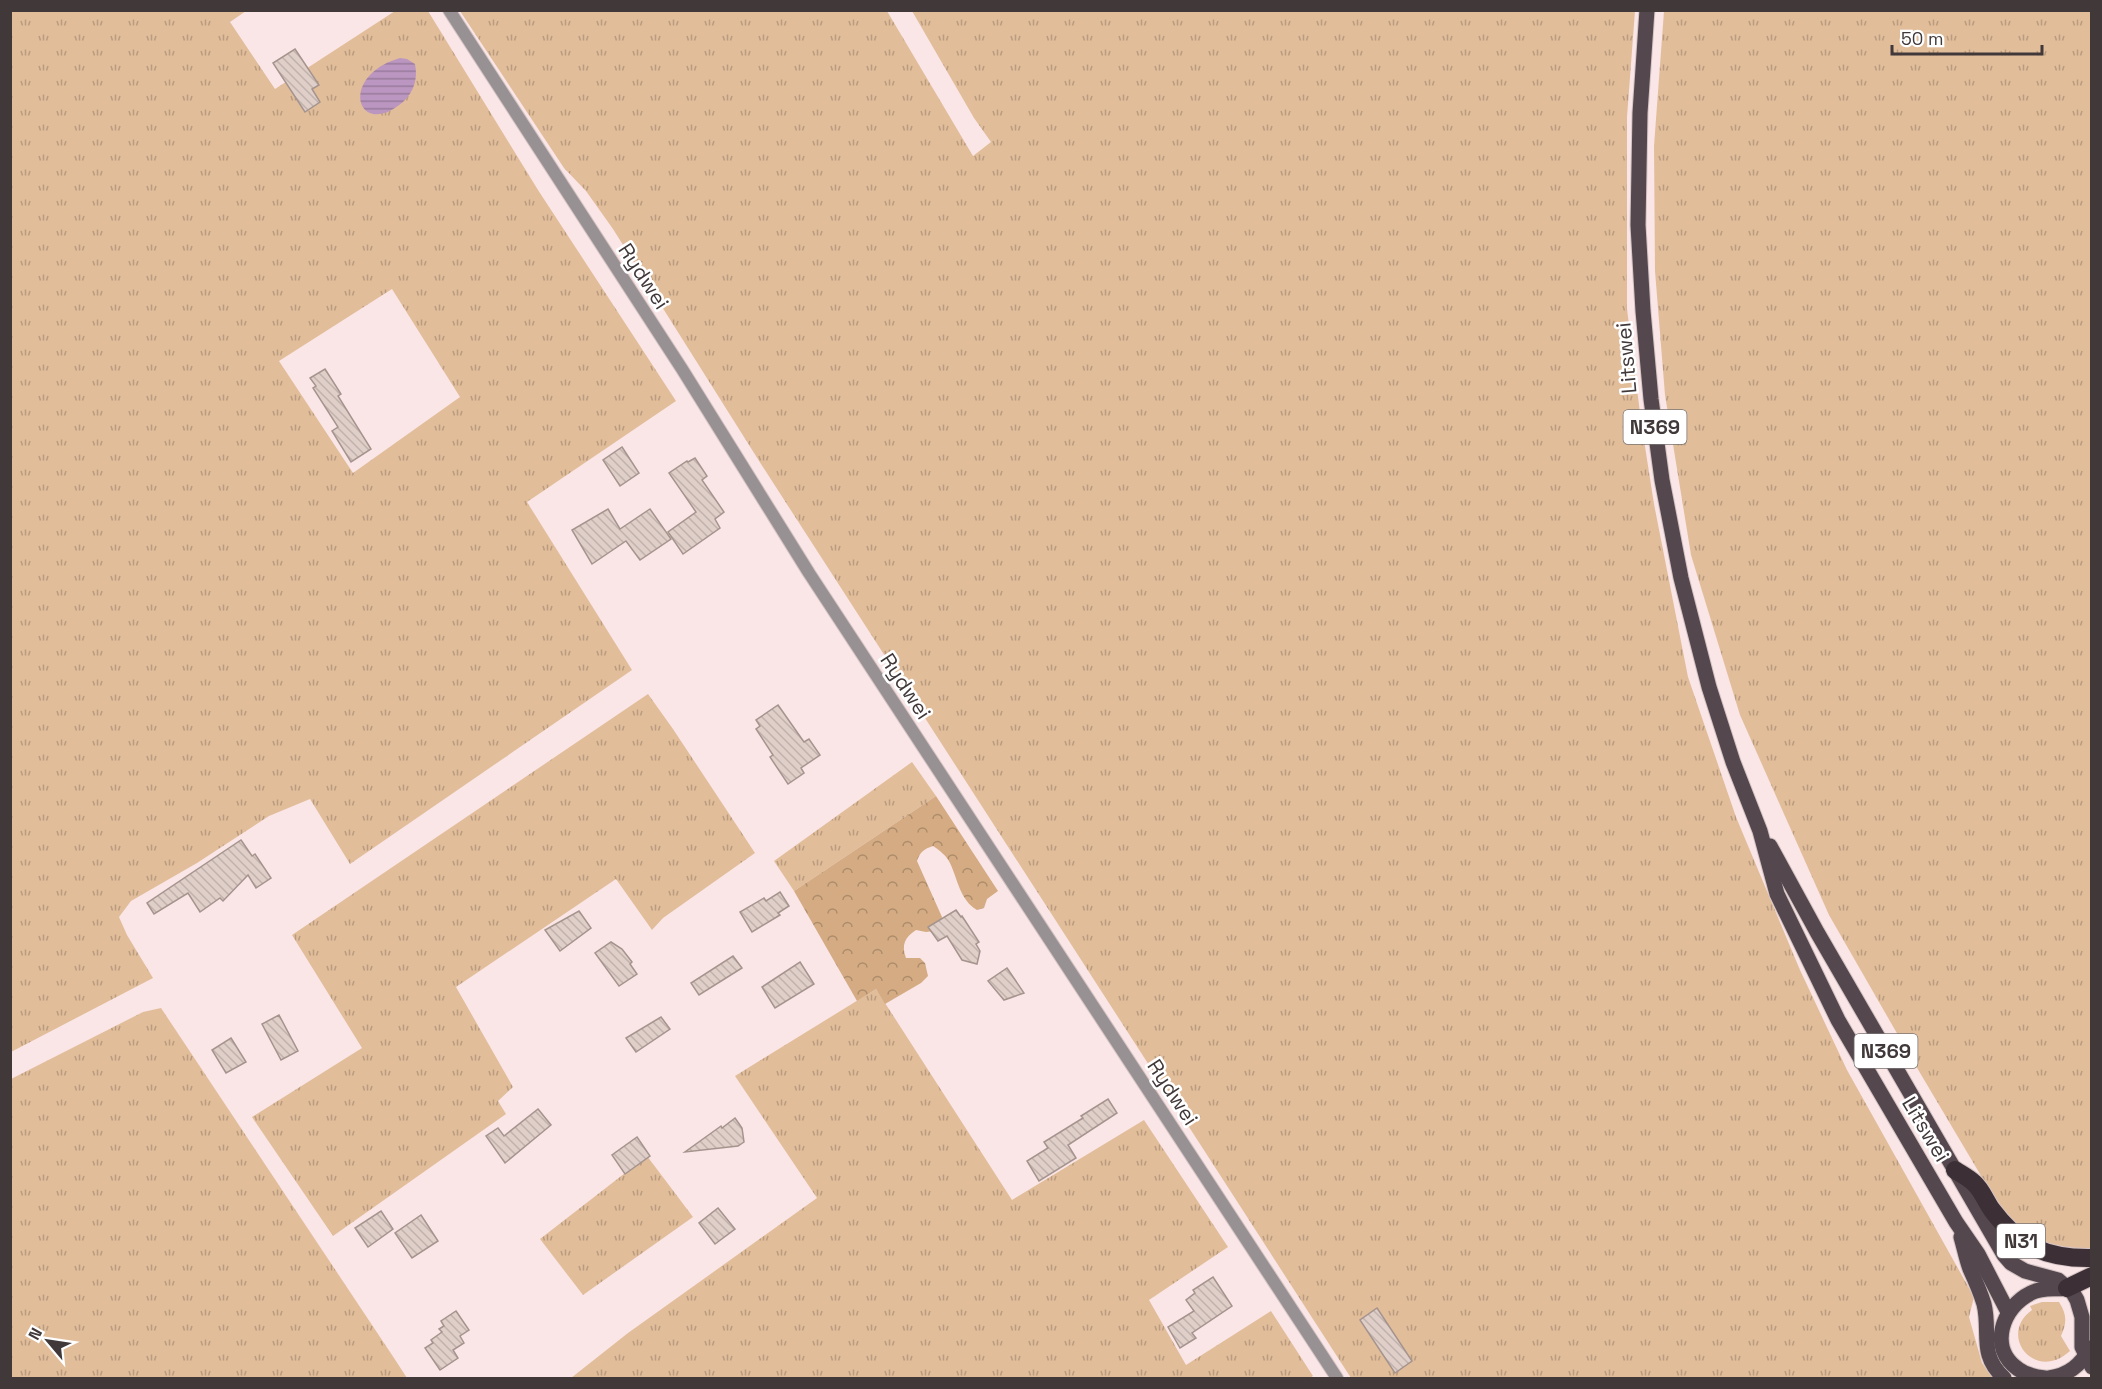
<svg xmlns="http://www.w3.org/2000/svg" width="2102" height="1389" viewBox="0 0 2102 1389" font-family="'Space Grotesk',sans-serif">
<style>
.grass{fill:url(#grass-tufts);fill-rule:evenodd}
.forest{fill:url(#forest-crowns)}
.water{fill:url(#water-rules)}
.building{fill:url(#building-back-hatch);stroke:#a5948e;stroke-width:1.5}
.lines{fill:none;stroke-linecap:round;stroke-linejoin:round}
.street-casing{stroke:#d5c3c4;stroke-width:14}
.primary-casing{stroke:#d5c3c4;stroke-width:17}
.highway-casing{stroke:#d5c3c4;stroke-width:20}
.street{stroke:#989194;stroke-width:12}
.primary{stroke:#54484e;stroke-width:15}
.highway{stroke:#3c2f35;stroke-width:18}
.labels{text-anchor:middle;dominant-baseline:central;stroke-width:5;stroke-linejoin:round;paint-order:stroke}
.shield{fill:#fff;stroke:#797474;stroke-width:1.5}
.shield-label{font-size:20px;font-weight:bold;fill:#403839}
.street-label{font-size:21px;fill:#403839;stroke:#fff}
</style>
<defs>
<pattern id="grass-tufts" width="24" height="20" patternUnits="userSpaceOnUse" patternTransform="scale(1.5)"><rect width="24" height="20" fill="#e2bd9a"/><path d="M3 7l-1-3M5 7V3M7 7l1-3M15 17l-1-3M17 17v-4M19 17l1-3" fill="none" stroke="#b99b7f"/></pattern>
<pattern id="forest-crowns" width="20" height="18" patternUnits="userSpaceOnUse" patternTransform="scale(1.5)"><rect width="20" height="18" fill="#d4ab82"/><path d="M2 6a3 3 0 1 1 6 0M12 15a3 3 0 1 1 6 0" fill="none" stroke="#ad8c6b"/></pattern>
<pattern id="water-rules" width="6" height="5" patternUnits="userSpaceOnUse" patternTransform="scale(1.5)"><rect width="6" height="5" fill="#bb96c0"/><path d="M0 2.5h6" fill="none" stroke="#997b9d"/></pattern>
<pattern id="building-back-hatch" width="6" height="6" patternUnits="userSpaceOnUse" patternTransform="scale(1.5)"><rect width="6" height="6" fill="#e0cec8"/><path d="M-1 5l2 2M0 0l6 6M5-1l2 2" fill="none" stroke="#c1b2ad"/></pattern>
</defs>
<rect width="100%" height="100%" fill="#fae6e7"/>
<!-- grass -->
<g class="grass">
<path d="M11,11H246L230,22L275,89L395,11H428L538,190L676,401L527,502L632,670L350,864L310,799L269,816L197,863L131,901L119,917L127,935L153,978L11,1052ZM392,289L460,397L353,473L279,361Z"/>
<path d="M460,11H887L973,156L991,142L974,118L912,11H1635L1627,117V309L1641,421L1654,504L1688,677L1736,817L1800,970L1847,1070L1974,1297L1969,1317L1982,1363L1993,1378H1351L761,464L613,229L586,191L564,168Z"/>
<path d="M1664,11H2091V1248L2056,1250L2021,1232L1993,1196L1910,1056L1829,915L1740,715L1691,555L1665,395L1655,271L1654,146Z"/>
<path d="M648,694L673,729L755,853L663,918L652,930L616,879L456,987L513,1087L498,1101L506,1114L333,1236L252,1117L362,1048L292,935Z"/>
<path d="M912,762L936,796L794,891L774,861Z"/>
<path d="M876,989L1012,1200L1144,1120L1228,1247L1149,1300L1186,1365L1271,1311L1313,1376L1310,1378H571L628,1333L817,1198L735,1076Z"/>
<path d="M161,1008L394,1358L407,1378H11V1079L143,1012Z"/>
<path d="M647,1156L693,1217L583,1295L540,1239Z"/>
<path d="M2042,1302H2059C2067,1314 2067,1323 2061,1336L2070,1351C2035,1383 1997,1335 2032,1310L2030,1306Z"/>
</g>
<!-- forest -->
<path class="forest" d="M936,796L998,891L987,899L984,908L977,910C960,900 958,880 950,863C947,856 939,850 933,846C924,849 920,852 917,861L942,917L940,924L934,931L926,932L916,930C905,937 901,945 906,958H920L925,963L928,976L921,983L885,1004L876,989L857,1001L794,891Z"/>
<!-- water -->
<path class="water" d="M400,58L407,59L415,64C418,78 414,92 403,102C357,141 337,76 400,58Z"/>
<!-- building -->
<g class="building">
<path d="M295,49L319,85L312,89L320,102L305,112L273,63Z"/>
<path d="M325,369L341,394L338,396L371,449L351,462L332,431L338,427L313,388L316,386L310,378Z"/>
<path d="M622,447L639,473L620,486L603,460Z"/>
<path d="M695,458L707,476L702,480L724,512L715,519L720,528L683,554L668,532L696,512L669,473L687,461L688,462Z"/>
<path d="M608,509L620,529L650,509L671,539L640,560L626,541L592,564L572,530Z"/>
<path d="M778,705L804,742L809,739L820,755L801,768L804,773L788,784L770,757L773,755L756,729L760,726L756,720Z"/>
<path d="M241,840L252,856L255,854L271,878L256,888L248,875L223,901L220,898L200,912L188,893L154,914L147,903Z"/>
<path d="M780,892L789,906L778,913L780,915L752,932L740,912L764,898L766,901Z"/>
<path d="M956,910L961,917L962,916L979,942L976,944L980,951L977,964L962,960L947,936L938,941L928,927Z"/>
<path d="M579,911L591,928L560,951L545,930Z"/>
<path d="M611,942L622,949L632,962L630,964L637,974L619,986L595,953Z"/>
<path d="M733,956L742,968L699,995L691,983Z"/>
<path d="M800,962L814,984L775,1008L762,987Z"/>
<path d="M1007,968L1024,993L1004,1000L988,981Z"/>
<path d="M279,1015L298,1051L281,1060L262,1024Z"/>
<path d="M661,1017L670,1029L636,1052L626,1038Z"/>
<path d="M231,1038L246,1062L226,1073L212,1050Z"/>
<path d="M1108,1099L1117,1113L1068,1145L1076,1158L1039,1181L1027,1161L1048,1148L1044,1142L1083,1118L1081,1116Z"/>
<path d="M538,1109L551,1125L505,1163L486,1136L498,1128L504,1136Z"/>
<path d="M735,1118L742,1128L744,1142L738,1146L685,1152L721,1126L722,1128Z"/>
<path d="M637,1137L650,1156L625,1174L612,1155Z"/>
<path d="M718,1208L735,1229L715,1244L699,1223Z"/>
<path d="M381,1211L393,1229L368,1247L355,1228Z"/>
<path d="M421,1215L438,1241L412,1258L395,1233Z"/>
<path d="M1213,1277L1232,1306L1192,1333L1196,1338L1180,1348L1168,1327L1194,1311L1186,1300L1195,1293L1193,1290Z"/>
<path d="M1377,1308L1412,1361L1395,1373L1360,1320Z"/>
<path d="M456,1311L469,1330L460,1336L464,1343L453,1350L458,1358L440,1370L425,1348L433,1343L431,1340L442,1332L439,1329L444,1326L441,1321Z"/>
</g>
<g class="lines">
<!-- street casing -->
<g class="street-casing">
<path id="street" d="M449,10L682,369L809,573L1337,1378"/>
</g>
<!-- primary casing -->
<g class="primary-casing">
<g id="primary">
<path d="M1647,10L1640,113L1638,225L1643,311L1651,399L1662,480L1681,578L1709,687L1733,762L1760,831L1777,894L1838,1020L1956,1222L1978,1254L2008,1312"/>
<path d="M1770,846L1817,932L2004,1255L2011,1263L2025,1271L2058,1280L2073,1293L2077,1300L2082,1317V1347L2092,1367"/>
<path d="M1961,1237C1964,1247 1966,1258 1970,1269C1975,1280 1980,1291 1984,1304C1991,1333 1978,1354 2004,1378"/>
<path d="M2045,1378C2036,1377 2026,1375 2018,1369C1988,1348 2002,1307 2031,1293C2042,1287 2055,1290 2067,1288"/>
<path d="M2049,1378C2069,1375 2081,1365 2090,1348"/>
</g>
</g>
<!-- highway casing -->
<g class="highway-casing">
<g id="highway">
<path d="M1955,1170C1961,1174 1969,1178 1974,1183C1982,1190 1986,1202 1992,1210C2019,1246 2046,1259 2092,1258"/>
<path d="M2067,1288L2092,1276"/>
</g>
</g>
<!-- street -->
<use href="#street" class="street"/>
<!-- primary -->
<use href="#primary" class="primary"/>
<!-- highway -->
<use href="#highway" class="highway"/>
</g>
<g class="labels">
<!-- shield labels -->
<g class="shield">
<rect x="1623.5" y="410" width="63" height="34" rx="4.5"/>
<rect x="1854.5" y="1034" width="63" height="34" rx="4.5"/>
<rect x="1997" y="1224" width="48" height="34" rx="4.5"/>
</g>
<g class="shield-label">
<text x="1655" y="427">N369</text>
<text x="1886" y="1051">N369</text>
<text x="2021" y="1241">N31</text>
</g>
<!-- street labels -->
<g class="street-label">
<text transform="translate(644 276) rotate(57)">Rydwei</text>
<text transform="translate(1626 358) rotate(-95)">Litswei</text>
<text transform="translate(906 686) rotate(57)">Rydwei</text>
<text transform="translate(1173 1092) rotate(57)">Rydwei</text>
<text transform="translate(1926 1129) rotate(59)">Litswei</text>
</g>
</g>
<!-- border -->
<rect width="2102" height="1389" fill="none" stroke="#403839" stroke-width="24"/>
<!-- north arrow -->
<g transform="translate(48 1341) rotate(299)" stroke="#ffffff" stroke-width="4.5" paint-order="stroke">
<path d="M0-4.5L10 22L0 15L-10 22Z" fill="#403839"/>
<text y="-9" font-size="16" font-weight="bold" text-anchor="middle" fill="#403839">N</text>
</g>
<!-- scale -->
<path d="M1892 45v9h150v-9" fill="none" stroke="#403839" stroke-width="3"/>
<text x="1901" y="45" font-size="18" fill="#403839" stroke="#ffffff" stroke-width="4.5" paint-order="stroke">50 m</text>
</svg>
